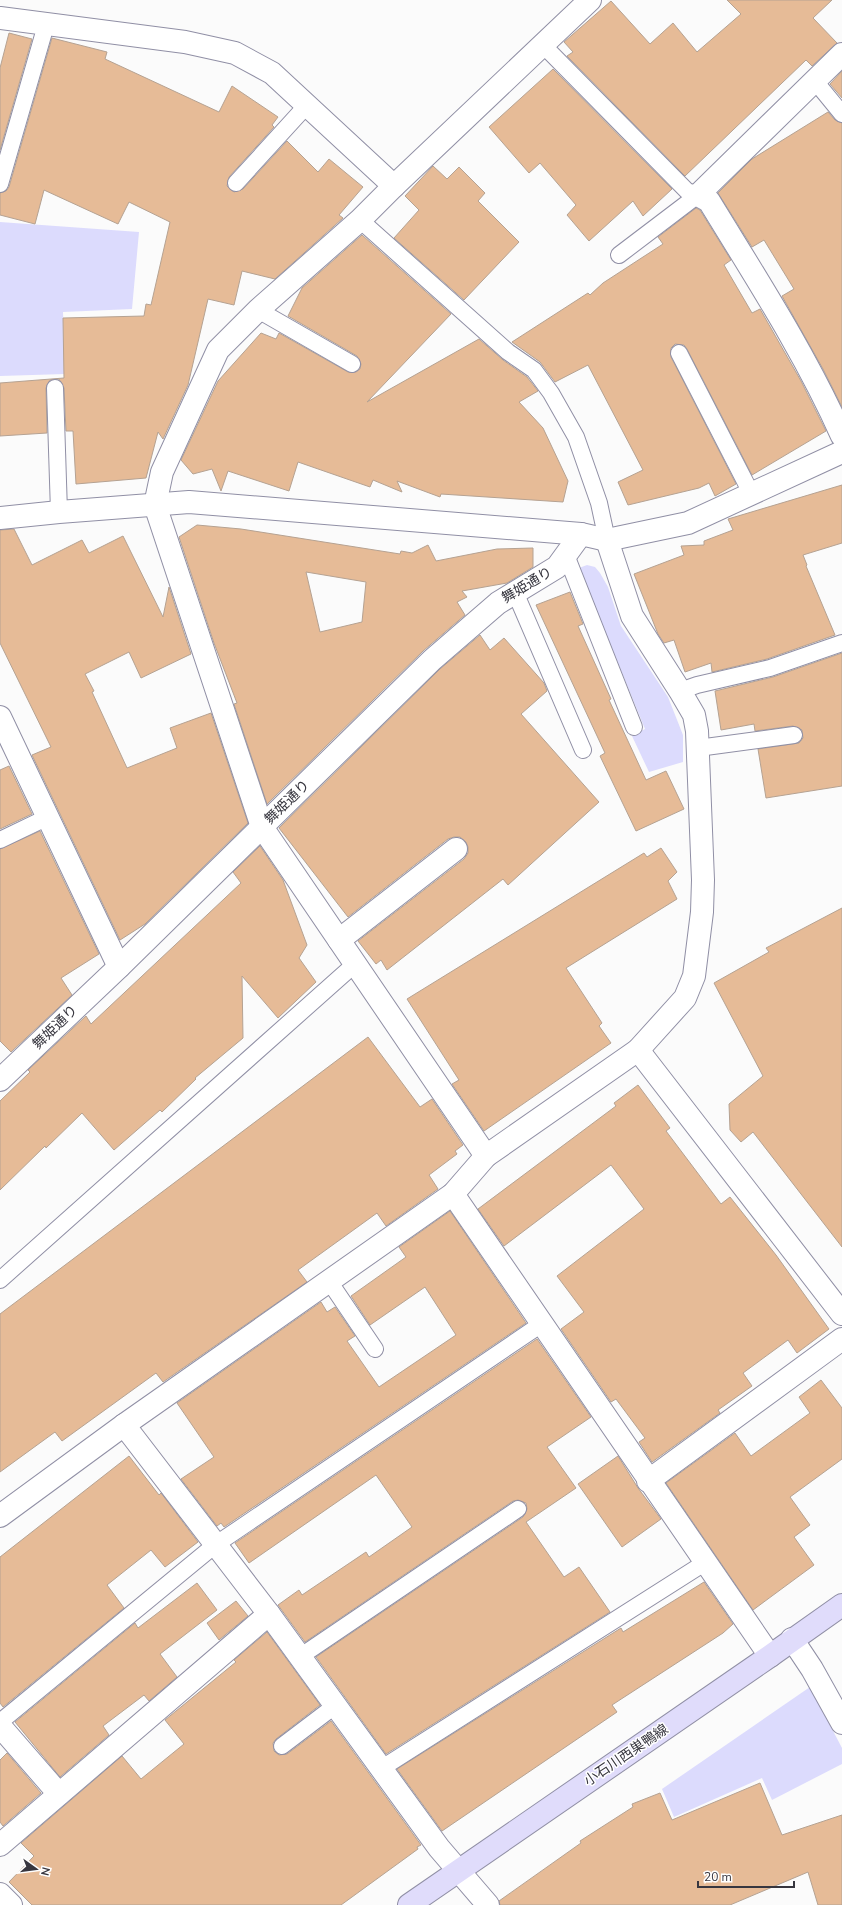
<svg xmlns="http://www.w3.org/2000/svg" width="842" height="1905" viewBox="0 0 842 1905" font-family="'Nunito Sans','Noto Sans JP',sans-serif">
<style>
.green{fill:#dcdbfd}
.building{fill:#e6bb97;stroke:#b5a292;fill-rule:evenodd}
.lines{fill:none;stroke-linecap:round;stroke-linejoin:round}
.service-casing{stroke:#908fa5;stroke-width:18}
.minor-casing{stroke:#908fa5;stroke-width:24}
.tertiary-casing{stroke:#908fa5;stroke-width:24}
.secondary-casing{stroke:#908fa5;stroke-width:24}
.service{stroke:#fff;stroke-width:16}
.minor{stroke:#fff;stroke-width:22}
.tertiary{stroke:#fff;stroke-width:22}
.secondary{stroke:#e0dcfb;stroke-width:22}
.labels{text-anchor:middle;dominant-baseline:central;stroke-width:3;stroke-linejoin:round;paint-order:stroke}
.street-label{font-size:14px;fill:#37363f;stroke:#fff}
</style>
<rect width="100%" height="100%" fill="#fbfbfb"/>
<!-- green -->
<g class="green">
<path d="M0,222L139,232L132,309L63,312L65,374L0,376Z"/>
<path d="M587,565L595,567L600,573L608,587L621,626L668,697L683,735V762L649,772L632,736L645,729L579,568Z"/>
<path d="M810,1687L842,1748V1764L772,1800L762,1778L674,1817L662,1789Z"/>
</g>
<!-- building -->
<g class="building">
<path d="M727,0H832L813,18L837,43L812,66L806,60L685,176L567,56L573,52L564,42L611,1L650,44L673,23L697,52L741,14Z"/>
<path d="M9,33L32,39L0,150V68Z"/>
<path d="M52,38L107,52L105,59L219,112L232,86L278,117L272,125L274,127L229,177L227,186L234,192L243,189L287,141L318,172L329,159L363,187L339,215L343,218L275,279L242,271L234,305L208,299L188,385L163,439L158,432L146,478L76,484L73,431H66L64,388L59,379L50,380L46,388L47,433L0,436V383L64,378L63,318L144,316L146,304L151,305L170,222L129,202L118,224L44,190L35,224L0,215V193L6,191L9,187Z"/>
<path d="M553,69L672,189L643,216L633,201L589,241L567,215L576,205L540,163L529,173L489,127Z"/>
<path d="M842,71V98L830,84Z"/>
<path d="M828,112L835,120L842,123V407L823,369L782,296L794,289L764,240L752,247L718,193L752,159Z"/>
<path d="M433,166L447,179L459,167L485,193L478,201L519,242L464,300L394,238L419,210L405,196Z"/>
<path d="M696,208L700,210L731,260L724,265L752,313L760,309L768,323L801,381L826,431L752,475L687,349L684,345L675,344L671,348V357L736,484L715,496L709,483L699,488L628,505L618,482L643,470L588,365L555,382L540,362L512,342L588,293L590,295L603,283L663,244L658,237Z"/>
<path d="M362,235L451,314L367,402L479,339L503,360L527,377L538,391L519,402L543,428L568,481L563,502L441,494L440,497L397,481L402,492L373,480L370,487L298,462L289,491L228,471L221,491L212,469L193,474L181,460L218,381L261,333L276,339L279,333L348,372H356L360,369L361,364L357,356L288,316L302,288Z"/>
<path d="M842,485V543L803,555L807,565L806,566L835,635L767,659L712,672L711,663L685,672L674,640L664,643L658,634L634,574L684,555L681,546L704,545V541L733,530L728,519Z"/>
<path d="M197,525L241,529L400,554L401,551L412,553L428,545L436,561L497,549L533,548V567L507,583L462,591L467,597L457,602L465,615L423,651L267,804L234,704L237,703L214,643L179,537ZM306,572L366,582L362,622L320,632Z"/>
<path d="M14,529L32,565L82,540L89,553L123,536L163,617L169,587L191,654L141,678L129,652L85,674L94,691L92,692L127,768L177,748L170,728L211,713L248,823L145,924L120,940L32,755L51,747L0,643V530Z"/>
<path d="M570,592L583,624L578,626L611,699L609,700L646,780L666,771L684,809L636,831L600,756L605,753L536,605Z"/>
<path d="M480,635L490,650L504,638L544,683L547,691L521,714L599,802L508,885L503,879L387,970L381,960L376,964L358,941L464,859L468,853V847L466,842L460,837H454L448,839L348,917L279,828L440,669Z"/>
<path d="M842,653V786L766,798L758,749L799,743L803,738L802,730L793,726L755,731L754,724L721,730L715,691L773,677Z"/>
<path d="M9,766L32,814L0,829V770Z"/>
<path d="M40,831L99,954L61,978L72,995L11,1052L0,1041V849Z"/>
<path d="M260,846L283,880L307,945L299,958L316,982L278,1018L242,976L243,1038L195,1078L196,1079L162,1112L160,1110L114,1150L82,1113L46,1148L45,1146L0,1190V1101L30,1072L28,1070L86,1016L91,1024L241,883L233,872Z"/>
<path d="M661,848L677,872L668,881L677,899L566,968L602,1023L599,1026L611,1043L484,1131L452,1084L459,1080L407,999L644,853L647,857Z"/>
<path d="M842,908V1247L753,1132L741,1142L730,1130L729,1104L763,1076L714,983L769,952L766,948Z"/>
<path d="M368,1037L420,1107L432,1099L463,1145L455,1151L457,1154L429,1175L438,1189L386,1226L377,1213L298,1270L307,1282L163,1382L156,1373L62,1441L55,1432L0,1472V1314Z"/>
<path d="M638,1085L670,1128L666,1131L721,1204L730,1197L776,1255L829,1329L797,1353L788,1340L743,1373L752,1386L718,1410L720,1413L652,1462L639,1442L645,1438L616,1399L611,1402L561,1329L584,1312L557,1276L644,1209L611,1165L504,1246L478,1209L616,1106L614,1103Z"/>
<path d="M450,1211L526,1323L224,1527L221,1523L217,1526L181,1479L214,1457L177,1403L321,1302L327,1312L335,1307L355,1336L347,1341L379,1387L456,1335L425,1287L370,1325L351,1296L406,1257L399,1247Z"/>
<path d="M537,1339L591,1417L547,1447L576,1488L526,1522L564,1577L579,1567L610,1612L386,1754L316,1657L523,1517L527,1509L526,1503L518,1500L513,1501L305,1642L278,1605L299,1590L302,1595L366,1552L369,1557L412,1527L376,1475L249,1563L235,1543Z"/>
<path d="M821,1380L842,1408V1459L790,1497L810,1525L794,1537L814,1565L753,1610L666,1483L735,1433L751,1456L810,1413L799,1397Z"/>
<path d="M129,1456L159,1495L161,1493L198,1542L165,1567L151,1550L107,1585L124,1608L3,1707L0,1703V1557Z"/>
<path d="M618,1456L638,1488L661,1519L622,1547L578,1484Z"/>
<path d="M704,1582L733,1624L723,1633L612,1705L617,1712L442,1831L397,1769L621,1628L623,1632Z"/>
<path d="M197,1583L217,1610L160,1654L177,1677L149,1701L144,1695L103,1726L109,1735L60,1777L15,1722L135,1623L138,1628Z"/>
<path d="M236,1601L248,1616L219,1640L207,1623Z"/>
<path d="M267,1632L320,1705L276,1739L273,1743L274,1751L279,1755L287,1754L331,1721L421,1845L417,1847L418,1849L341,1905H32L9,1882L34,1856L21,1843L122,1756L141,1779L184,1744L165,1720L236,1662L234,1660Z"/>
<path d="M7,1753L41,1793L3,1826L0,1822V1760Z"/>
<path d="M760,1783L782,1835L842,1815V1905H818L808,1872L730,1905H500L499,1901L581,1843L580,1841L633,1807L632,1804L660,1793L672,1820Z"/>
</g>
<g class="lines">
<!-- service casing -->
<g class="service-casing">
<g id="service">
<path d="M542,44L687,191L698,195"/>
<path d="M815,81L842,114"/>
<path d="M236,183L307,105"/>
<path d="M0,184L46,25"/>
<path d="M360,220L508,352L534,370L551,393L576,437L599,503L607,540"/>
<path d="M619,255L698,195"/>
<path d="M258,310L352,364"/>
<path d="M679,353L751,493"/>
<path d="M55,388L59,512"/>
<path d="M566,555L634,727"/>
<path d="M515,592L583,750"/>
<path d="M680,691L697,685L770,668L842,643"/>
<path d="M698,748L794,735"/>
<path d="M0,840L48,817"/>
<path d="M0,1280L355,964"/>
<path d="M329,1281L375,1349"/>
<path d="M301,1656L518,1509"/>
<path d="M0,1722L215,1545L543,1323"/>
<path d="M282,1746L336,1705"/>
<path d="M382,1768L706,1562"/>
</g>
</g>
<!-- minor casing -->
<g class="minor-casing">
<g id="minor">
<path d="M0,18L185,42L235,53L272,73L394,186"/>
<path d="M842,54L698,195L709,201C756,278 805,353 842,436"/>
<path d="M0,717L119,967"/>
<path d="M339,940L456,849"/>
<path d="M638,1050L842,1314"/>
<path d="M0,1080L119,967L432,660L498,603L557,567L581,534"/>
<path d="M486,1156L262,827L155,505L162,472L218,350L258,310L360,220L394,186L590,0"/>
<path d="M453,1194L770,1656"/>
<path d="M124,1425L269,1614L439,1848L488,1905"/>
<path d="M648,1481L842,1339"/>
<path d="M0,1516L124,1425L453,1194L486,1156L638,1050L685,998L694,976L702,912L703,880L697,731L694,715L680,691L632,616L607,540"/>
<path d="M792,1639L812,1669L842,1723"/>
<path d="M0,1726L59,1794"/>
<path d="M0,1845L269,1614"/>
<path d="M0,1894L11,1905"/>
</g>
</g>
<!-- tertiary casing -->
<g class="tertiary-casing">
<path id="tertiary" d="M0,518L59,512L189,502L581,534L607,540L688,523L842,452"/>
</g>
<!-- secondary casing -->
<g class="secondary-casing">
<path id="secondary" d="M409,1905L770,1656L842,1605"/>
</g>
<!-- service -->
<use href="#service" class="service"/>
<!-- minor -->
<use href="#minor" class="minor"/>
<!-- tertiary -->
<use href="#tertiary" class="tertiary"/>
<!-- secondary -->
<use href="#secondary" class="secondary"/>
</g>
<g class="labels">
<!-- street labels -->
<g class="street-label">
<text transform="translate(527 585) rotate(-31)">舞姫通り</text>
<text transform="translate(287 802) rotate(-44)">舞姫通り</text>
<text transform="translate(55 1027) rotate(-44)">舞姫通り</text>
<text transform="translate(626 1755) rotate(-34)">小石川西巣鴨線</text>
</g>
</g>
<!-- north arrow -->
<g transform="translate(36 1869) rotate(104)" stroke="#ffffff" stroke-width="3" paint-order="stroke">
<path d="M0-3L7 15L0 10L-7 15Z" fill="#37363f"/>
<text y="-6" font-size="11" font-weight="bold" text-anchor="middle" fill="#37363f">N</text>
</g>
<!-- scale -->
<path d="M698 1881v6h96v-6" fill="none" stroke="#37363f" stroke-width="2"/>
<text x="704" y="1881" font-size="12" fill="#37363f" stroke="#ffffff" stroke-width="3" paint-order="stroke">20 m</text>
</svg>
